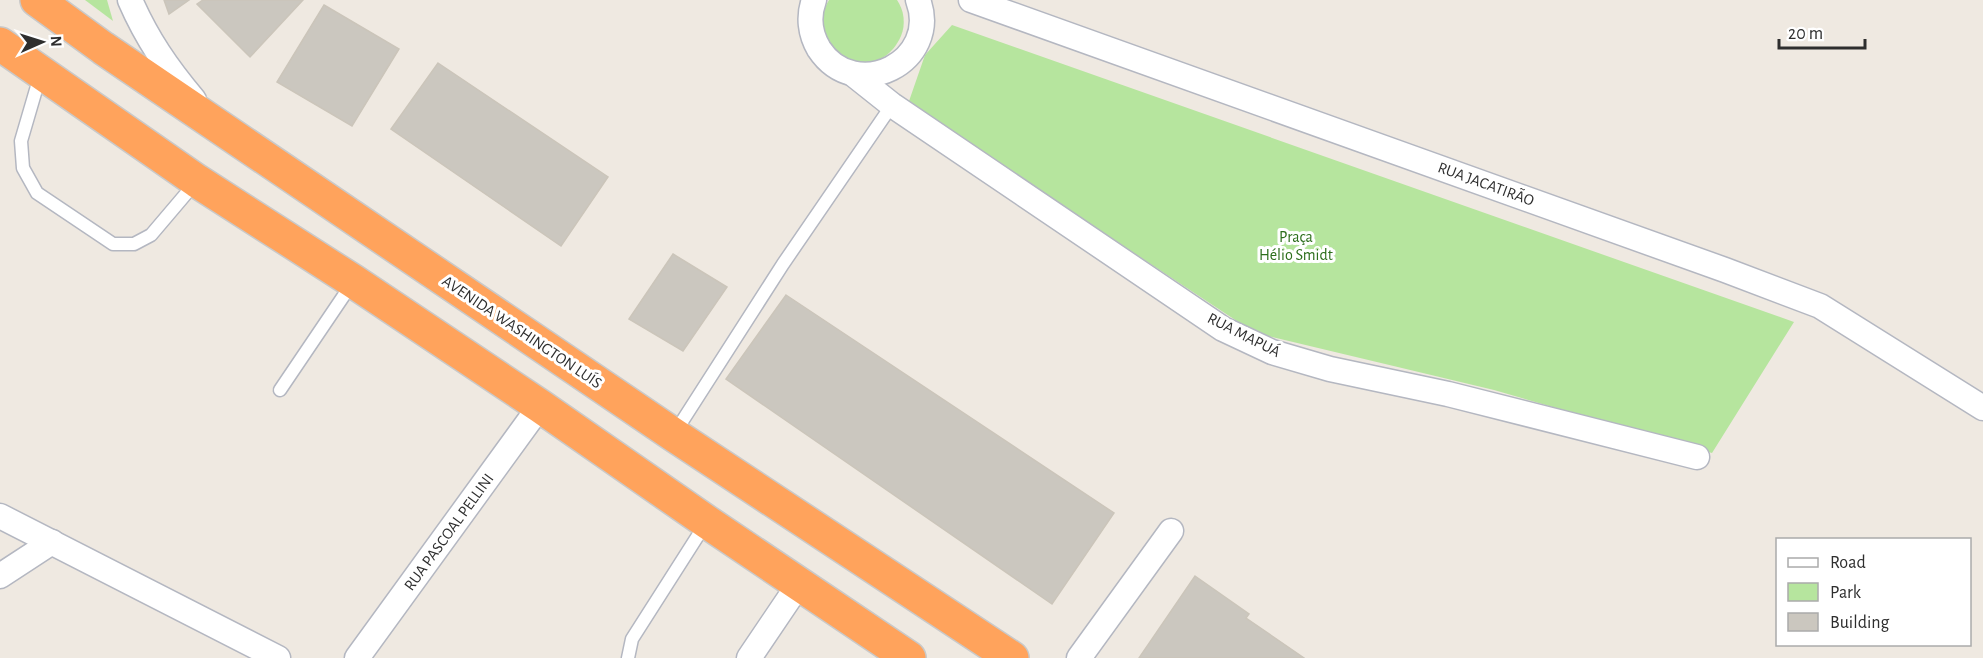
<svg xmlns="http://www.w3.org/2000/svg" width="1983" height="658" viewBox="0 0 1983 658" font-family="'Alegreya Sans',sans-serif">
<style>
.green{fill:#b6e59e}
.building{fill:#cbc7bf;stroke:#cbc5ba;stroke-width:1.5}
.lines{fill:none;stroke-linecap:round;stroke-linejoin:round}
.lane-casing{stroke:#b4b7c1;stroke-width:15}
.street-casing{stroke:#b4b7c1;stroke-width:27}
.highway-casing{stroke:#c9c9c9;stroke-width:36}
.lane{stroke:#fff;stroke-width:12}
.street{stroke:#fff;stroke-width:24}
.highway{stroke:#ffa35c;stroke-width:33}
.labels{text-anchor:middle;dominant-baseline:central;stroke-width:6;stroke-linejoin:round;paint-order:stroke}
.street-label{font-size:16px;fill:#2e2e2e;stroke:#fff}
.park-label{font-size:16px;fill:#2c6e1b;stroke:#fff}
</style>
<rect width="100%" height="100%" fill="#efe9e1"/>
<!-- green -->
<g class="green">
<path d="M86,0H107L113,21L85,0Z"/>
<path d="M829,0H897C904,10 906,24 901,36C876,92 799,50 829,0Z"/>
<path d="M952,25L1794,322L1712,453L1494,390L1255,333L908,104L925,55Z"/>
</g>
<!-- building -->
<g class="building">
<path d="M164,0H189L169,14Z"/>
<path d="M203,0H303L250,57L197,4Z"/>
<path d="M324,5L399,49L352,126L277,82Z"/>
<path d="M438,63L608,177L561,246L391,129Z"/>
<path d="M673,254L727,287L683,351L629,319Z"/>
<path d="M786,295L1114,513L1052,604L726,379Z"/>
<path d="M1195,576L1249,614L1246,618L1304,658H1139Z"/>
</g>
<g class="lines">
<!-- lane casing -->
<g class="lane-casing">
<g id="lane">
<path d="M40,76L21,141L23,168L37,193L113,244H134L151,235L196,182"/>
<path d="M280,390L353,282"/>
<path d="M674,434L783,264L892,105"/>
<path d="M628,658L632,639L706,523"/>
</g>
</g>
<!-- street casing -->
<g class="street-casing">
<g id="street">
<path d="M130,0C147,39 167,68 194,100"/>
<path d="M814,0C808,16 810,34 819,49C856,105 941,61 918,0"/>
<path d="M971,0L1725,270L1820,306L1983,408"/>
<path d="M853,74L892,105L1223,329L1272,352L1330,369L1448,394L1697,457"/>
<path d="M0,516L278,658"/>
<path d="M0,576L52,542"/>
<path d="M357,658L540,406"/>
<path d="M749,658L799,584"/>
<path d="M1079,658L1171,531"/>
</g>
</g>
<!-- highway casing -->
<g class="highway-casing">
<g id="highway">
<path d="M37,0L103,48L674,435L1012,658"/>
<path d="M0,44L197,181L353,281L540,406L707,522L909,658"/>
</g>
</g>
<!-- lane -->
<use href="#lane" class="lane"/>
<!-- street -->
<use href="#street" class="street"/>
<!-- highway -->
<use href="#highway" class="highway"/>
</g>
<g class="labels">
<!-- street labels -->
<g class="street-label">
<text transform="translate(1486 184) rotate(20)">RUA JACATIRÃO</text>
<text transform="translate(522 332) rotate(34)">AVENIDA WASHINGTON LUÍS</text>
<text transform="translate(1244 335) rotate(27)">RUA MAPUÁ</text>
<text transform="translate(449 532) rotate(-54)">RUA PASCOAL PELLINI</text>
</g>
<!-- park labels -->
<g class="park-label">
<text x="1296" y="237">Praça<tspan x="1296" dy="18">Hélio Smidt</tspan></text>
</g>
</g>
<!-- legend -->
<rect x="1776" y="538" width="195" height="108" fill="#ffffff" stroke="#ababab" stroke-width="1.5"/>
<rect x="1788" y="558" width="30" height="9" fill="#ffffff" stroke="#ababab" stroke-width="1.5"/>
<text x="1830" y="568" font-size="18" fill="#2e2e2e">Road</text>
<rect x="1788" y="583" width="30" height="18" fill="#b6e59e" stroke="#ababab" stroke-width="1.5"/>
<text x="1830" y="598" font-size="18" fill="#2e2e2e">Park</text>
<rect x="1788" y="613" width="30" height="18" fill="#cbc7bf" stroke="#ababab" stroke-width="1.5"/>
<text x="1830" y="628" font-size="18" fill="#2e2e2e">Building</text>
<!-- north arrow -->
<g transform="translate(42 42) rotate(87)" stroke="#ffffff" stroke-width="4.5" paint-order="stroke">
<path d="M0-4.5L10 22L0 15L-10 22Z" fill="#2e2e2e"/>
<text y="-9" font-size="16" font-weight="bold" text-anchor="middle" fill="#2e2e2e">N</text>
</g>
<!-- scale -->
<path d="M1779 39v9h86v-9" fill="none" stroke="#2e2e2e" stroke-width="3"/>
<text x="1788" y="39" font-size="18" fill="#2e2e2e" stroke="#ffffff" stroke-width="4.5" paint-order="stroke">20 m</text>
</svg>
